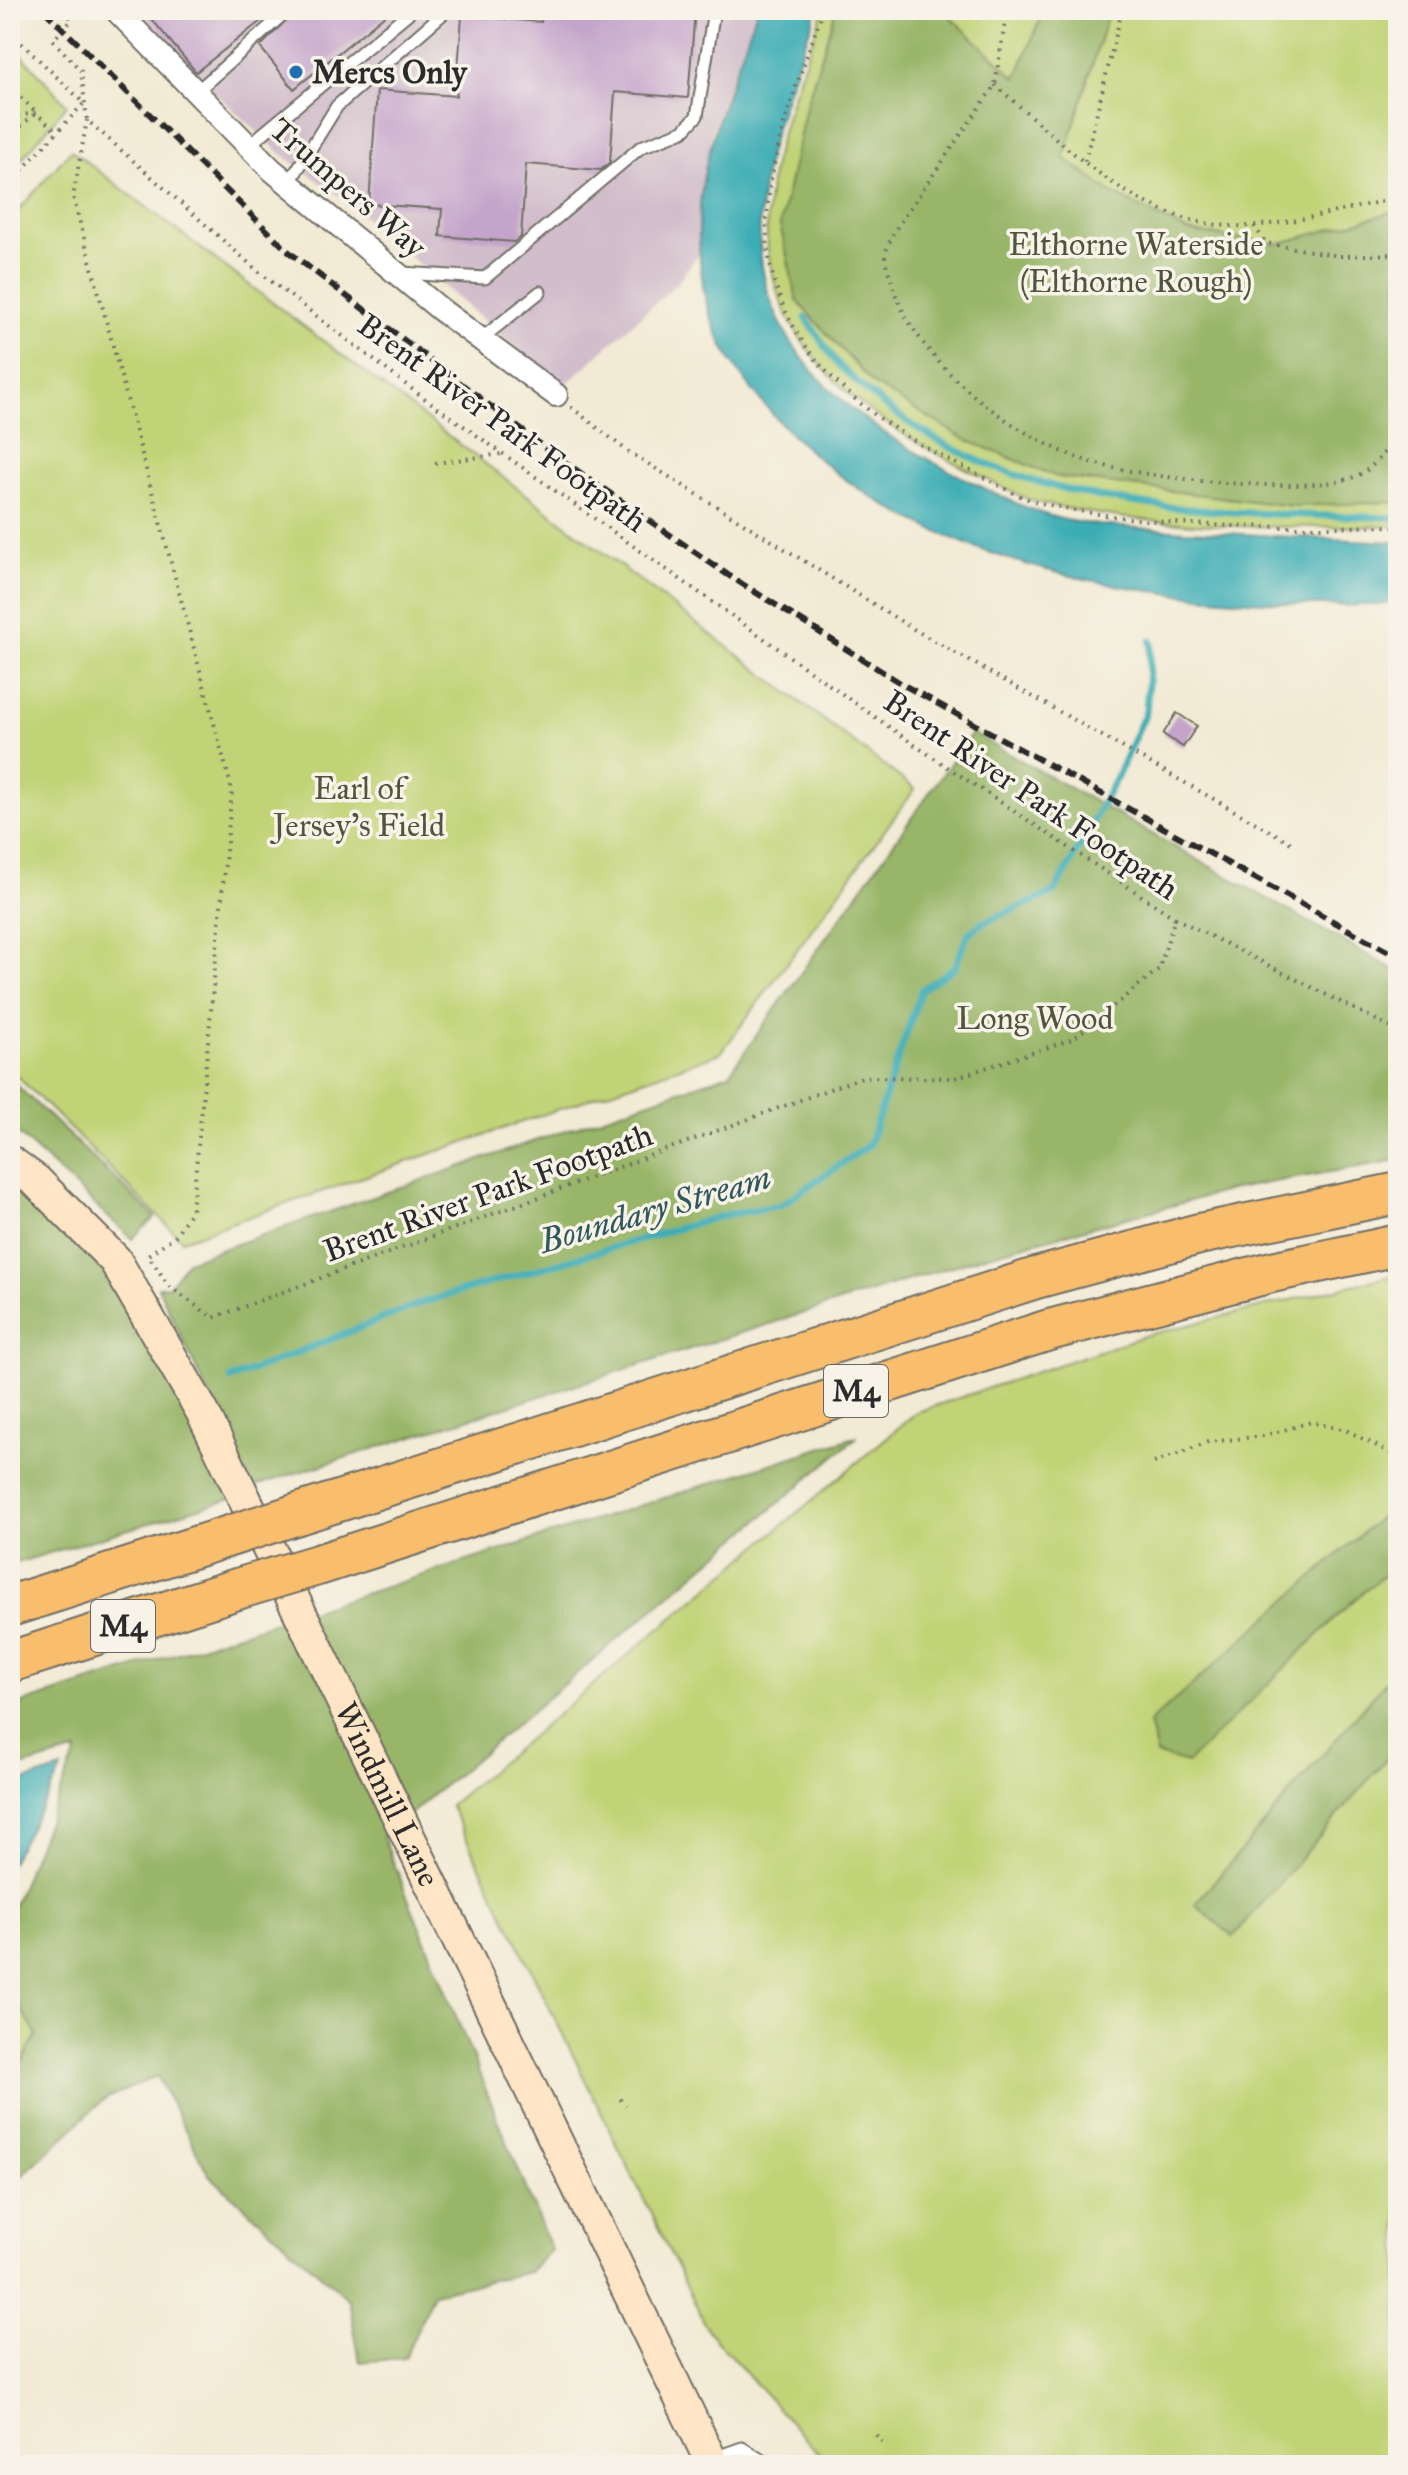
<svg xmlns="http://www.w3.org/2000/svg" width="1408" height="2475" viewBox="0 0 1408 2475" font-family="'IM FELL Great Primer',serif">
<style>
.industrial{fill:#d1bdcb}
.green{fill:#c1d376;stroke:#767f50;stroke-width:2}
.forest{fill:#98b567;stroke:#627049;stroke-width:2}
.water{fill:#3cadb5;stroke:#346c70;stroke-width:2}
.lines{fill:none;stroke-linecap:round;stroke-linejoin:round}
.stream{stroke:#3cadb5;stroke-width:7}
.building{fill:#c4a4cb}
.service-casing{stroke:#716e66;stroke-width:15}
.minor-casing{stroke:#716e66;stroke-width:26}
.secondary-casing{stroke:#716e66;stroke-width:36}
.motorway-casing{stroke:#716e66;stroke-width:44}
.path{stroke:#716e66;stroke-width:4;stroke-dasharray:2 6;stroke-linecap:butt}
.service{stroke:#fff;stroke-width:11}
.minor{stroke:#fff;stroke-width:22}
.secondary{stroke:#fde5c5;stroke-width:32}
.motorway{stroke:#f9be6d;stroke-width:40}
.rail{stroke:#2b2b2b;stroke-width:6;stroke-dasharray:12 6;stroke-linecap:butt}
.motorway-bridge-casing{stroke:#716e66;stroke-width:44;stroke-linecap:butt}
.motorway-bridge{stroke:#f9be6d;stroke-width:40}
.poi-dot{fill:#1f6fb2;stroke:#f7f3e8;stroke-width:3}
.labels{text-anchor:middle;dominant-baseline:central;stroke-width:7;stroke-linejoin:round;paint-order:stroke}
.shield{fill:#f7f3e8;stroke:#686764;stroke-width:2}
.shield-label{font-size:30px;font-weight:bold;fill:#2b2b2b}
.poi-label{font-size:32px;font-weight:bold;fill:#2b2b2b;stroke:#f7f3e8;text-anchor:start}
.street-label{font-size:32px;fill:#2b2b2b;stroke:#f7f3e8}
.park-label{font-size:32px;fill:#50553e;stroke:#f7f3e8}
.water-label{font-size:34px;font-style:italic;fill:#31585b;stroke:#f7f3e8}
</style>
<rect width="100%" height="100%" fill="#f7f3e8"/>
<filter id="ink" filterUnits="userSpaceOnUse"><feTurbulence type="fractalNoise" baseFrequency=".0125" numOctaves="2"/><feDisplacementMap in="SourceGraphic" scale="16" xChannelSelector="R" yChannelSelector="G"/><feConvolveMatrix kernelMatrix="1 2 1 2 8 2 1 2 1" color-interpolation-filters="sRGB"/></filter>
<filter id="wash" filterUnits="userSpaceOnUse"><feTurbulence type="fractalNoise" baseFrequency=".006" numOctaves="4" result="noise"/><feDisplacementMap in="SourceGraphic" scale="32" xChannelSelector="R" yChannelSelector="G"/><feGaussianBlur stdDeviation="1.8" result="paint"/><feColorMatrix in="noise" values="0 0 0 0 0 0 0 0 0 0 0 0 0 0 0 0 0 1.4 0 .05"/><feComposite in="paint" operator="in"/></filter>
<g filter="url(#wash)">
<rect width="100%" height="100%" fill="#f2ead4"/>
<!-- industrial -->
<path class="industrial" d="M126,10H757L712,131L700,196V252L676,284L562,388L340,196L281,154Z"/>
<!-- green -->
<g class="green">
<path d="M823,10H1398V526C1280,528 1153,530 1037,502C1015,496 992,481 971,471C879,427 781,361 768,250C759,175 799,80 823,10Z"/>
<path d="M10,42L67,105L10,173Z"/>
<path d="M71,150L915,789L721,1053L182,1240L10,1069V220Z"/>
<path d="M1398,1274V2465H829L709,2332L450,1805L917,1412L1147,1335Z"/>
<path d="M10,1992L37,2035L10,2083Z"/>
</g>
<!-- forest -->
<g class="forest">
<path d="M836,10H943L1016,78L1044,10H1109L1064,158L1113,194L1187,231L1278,244L1398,210V502L1292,506L1057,477L966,440L873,384L797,301L780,225L807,102Z"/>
<path d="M972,733L1398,972V1160L1234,1189L988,1255L252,1487L158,1287L169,1286L187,1261L729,1074Z"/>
<path d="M10,1079L155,1217L132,1239L10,1126Z"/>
<path d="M10,1175L107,1269L239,1496L10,1565Z"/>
<path d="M858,1436L383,1837L551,2250L529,2272L433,2293L405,2358L360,2362L349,2300L209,2175L157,2076L103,2100L10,2187V2083L37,2035L10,1992V1914L77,1751L10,1770V1707Z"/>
<path d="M1398,1501V1564L1355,1599L1187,1763L1157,1755L1149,1723Z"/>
<path d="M1398,1667V1746L1233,1937L1195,1904Z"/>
</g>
<!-- water -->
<g class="water">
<path d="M757,10H817C789,87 752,174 761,257C773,371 882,439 976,484C1006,499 1038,515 1071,521C1109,528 1148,528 1186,531C1257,535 1327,539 1398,542V602C1348,609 1297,604 1247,601C1071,589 880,544 762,402C732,366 710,332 703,285C686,177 724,108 757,10Z"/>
<path d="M62,1769L10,1864V1785Z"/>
</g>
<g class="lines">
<!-- stream -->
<g class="stream">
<path d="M806,318C818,334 828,354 842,368C995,520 1199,511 1398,518"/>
<path d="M231,1379L424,1302L721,1216L781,1205L869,1145L921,990L955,967L968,934L982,923L1055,892L1118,774L1146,712L1151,641"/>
</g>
</g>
<g id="blocks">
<!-- building -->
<g class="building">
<path d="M144,10H275L196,72Z"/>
<path d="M296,10H391L294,89L260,47Z"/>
<path d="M542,10H695L688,98L615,92L610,162L601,170L526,164L521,237L514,242L440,236L442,209L369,204L377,90L456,96L462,16L541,22Z"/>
<path d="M1177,713L1197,726L1183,747L1163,734Z"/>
</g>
</g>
</g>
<g filter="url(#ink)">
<use href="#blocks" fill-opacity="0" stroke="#716e66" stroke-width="2"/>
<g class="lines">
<!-- service casing -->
<g class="service-casing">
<g id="service">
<path d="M196,92L288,10"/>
<path d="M248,146L412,10"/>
<path d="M289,183L337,106L447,10"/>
<path d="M402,273L485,278L641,147L683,131L697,116L714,10"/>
<path d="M481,339L540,292"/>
<path d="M711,2459L742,2448L769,2465"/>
</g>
</g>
<!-- minor casing -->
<g class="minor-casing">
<path id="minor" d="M116,10L271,169L441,310L556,395"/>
</g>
<!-- secondary casing -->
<g class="secondary-casing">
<g id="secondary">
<path id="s1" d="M10,1162L36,1181L115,1260L203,1413L713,2465"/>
</g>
</g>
<!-- motorway casing -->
<g class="motorway-casing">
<g id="motorway">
<path d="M298,1514L1036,1278L1199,1234L1398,1193"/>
<path d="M321,1564L1049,1330L1272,1272L1398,1245"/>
<path d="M10,1606L217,1540"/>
<path d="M10,1662L237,1589"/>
</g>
</g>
<!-- path -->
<g class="path">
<path d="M65,10L72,20L53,40L81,71L87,120L259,272L417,393L916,746L1175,918L1159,969L1073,1039L955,1078L862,1077L213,1318L169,1286L148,1255L175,1236L192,1210L232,790L73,197L87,120"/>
<path d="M823,10C799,80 759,175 768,250C782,361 879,427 971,471C992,481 1015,496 1037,502C1153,530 1280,528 1398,526"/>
<path d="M1007,10L995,85L893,233C891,240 886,249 885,256C885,263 889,273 891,280C912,359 1009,434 1084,460C1135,478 1304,496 1354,477C1374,470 1383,451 1398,437"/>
<path d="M10,32L84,103L10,183"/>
<path d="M995,85C1073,151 1148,237 1260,225C1306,221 1353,207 1398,198"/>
<path d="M10,86L36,113L10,136"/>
<path d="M10,117L36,113L56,131"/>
<path d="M1085,161L1122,10"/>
<path d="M1254,226L1266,243L1339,256L1398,254"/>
<path d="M571,407L626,450L915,630L1293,844"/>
<path d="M435,463L502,454"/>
<path d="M1175,918L1398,1031"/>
<path d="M1154,1463L1208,1442L1263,1436L1311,1422L1346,1430L1398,1457"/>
<path d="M620,2099L626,2105"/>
<path d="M876,2435L882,2442"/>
</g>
<!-- service -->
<use href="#service" class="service"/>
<!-- minor -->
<use href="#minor" class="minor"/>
<!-- secondary -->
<use href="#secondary" class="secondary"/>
<!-- motorway -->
<use href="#motorway" class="motorway"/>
<!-- rail -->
<path class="rail" d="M44,10L289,252L553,454L728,575L902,684L1398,957"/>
<!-- motorway-bridge casing -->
<g class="motorway-bridge-casing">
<g id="motorway-bridge">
<path d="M217,1540L298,1514"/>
<path d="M237,1589L321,1564"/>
</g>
</g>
<!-- motorway-bridge -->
<use href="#motorway-bridge" class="motorway-bridge"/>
</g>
</g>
<!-- markers -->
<circle class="poi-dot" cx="296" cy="72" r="8"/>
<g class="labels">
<!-- shield labels -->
<g class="shield">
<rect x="824" y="1365" width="64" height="52" rx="6"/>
<rect x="91" y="1600" width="64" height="52" rx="6"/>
</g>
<g class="shield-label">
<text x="856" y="1391">M4</text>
<text x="123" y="1626">M4</text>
</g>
<!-- poi labels -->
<g class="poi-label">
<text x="312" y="72">Mercs Only</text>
</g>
<!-- street labels -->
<g class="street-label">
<text transform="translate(348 188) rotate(41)">Trumpers Way</text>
<text transform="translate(502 423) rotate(36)">Brent River Park Footpath</text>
<text transform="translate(1031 795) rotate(34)">Brent River Park Footpath</text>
<text transform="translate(488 1193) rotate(-20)">Brent River Park Footpath</text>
<text stroke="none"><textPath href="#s1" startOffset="744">Windmill Lane</textPath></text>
</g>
<!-- park labels -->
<g class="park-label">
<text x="1136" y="244">Elthorne Waterside<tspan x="1136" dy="37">(Elthorne Rough)</tspan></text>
<text x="359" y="788">Earl of<tspan x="359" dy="37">Jersey's Field</tspan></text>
<text x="1035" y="1018">Long Wood</text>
</g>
<!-- water labels -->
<g class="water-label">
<text transform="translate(655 1209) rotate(-16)">Boundary Stream</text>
</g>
</g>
<!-- margin -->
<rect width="1408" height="2475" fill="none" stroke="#f7f3e8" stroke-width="40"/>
</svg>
